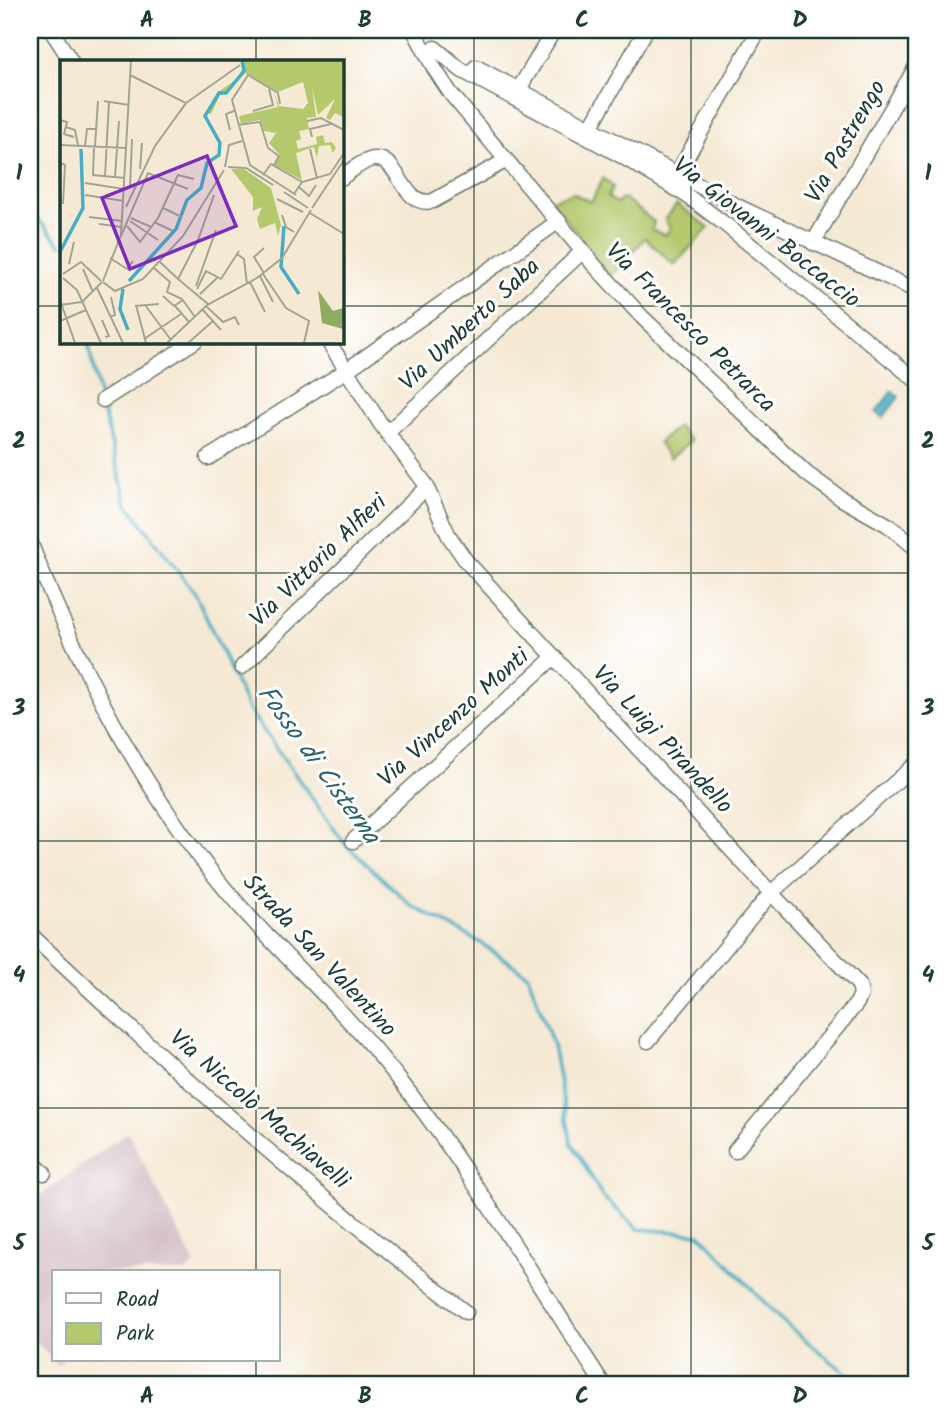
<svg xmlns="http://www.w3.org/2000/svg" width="947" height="1414" viewBox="0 0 947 1414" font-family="Kalam,sans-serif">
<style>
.industrial{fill:#d2bdc5}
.green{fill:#b4c96e;stroke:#6a8351;stroke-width:2}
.water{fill:#45aec4;stroke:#32767c;stroke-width:2}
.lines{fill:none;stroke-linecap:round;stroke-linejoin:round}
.stream{stroke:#45aec4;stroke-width:3.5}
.minor-casing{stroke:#6a796c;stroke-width:17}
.minor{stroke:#fff;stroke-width:14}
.grid{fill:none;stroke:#1f3d34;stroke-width:2;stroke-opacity:0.55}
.labels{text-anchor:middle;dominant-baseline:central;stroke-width:6;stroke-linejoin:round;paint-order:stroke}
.street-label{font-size:24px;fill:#1f3d34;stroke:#fff}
.water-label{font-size:26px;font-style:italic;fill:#2c6566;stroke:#fff}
.inset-river{fill:none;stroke:#45aec4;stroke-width:3.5}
.inset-road{fill:none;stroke:#a0a494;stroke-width:2}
.view{fill:#7b2cbf;fill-opacity:0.15;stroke:#7b2cbf;stroke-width:3.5}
.inset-edge{fill:none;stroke:#1f3d34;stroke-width:3.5}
.neatline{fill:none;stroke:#1f3d34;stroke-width:2.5}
.grid-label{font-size:23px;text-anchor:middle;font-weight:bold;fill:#1f3d34}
</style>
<rect width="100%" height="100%" fill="#fff"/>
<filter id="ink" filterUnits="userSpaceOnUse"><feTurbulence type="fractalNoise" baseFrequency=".0143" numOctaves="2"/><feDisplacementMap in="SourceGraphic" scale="14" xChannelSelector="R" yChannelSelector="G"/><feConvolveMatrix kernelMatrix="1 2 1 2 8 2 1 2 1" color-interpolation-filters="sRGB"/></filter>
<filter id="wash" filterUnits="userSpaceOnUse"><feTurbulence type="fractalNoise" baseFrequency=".00686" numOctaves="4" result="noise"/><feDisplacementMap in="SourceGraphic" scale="28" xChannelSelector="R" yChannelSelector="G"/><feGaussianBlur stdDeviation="1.57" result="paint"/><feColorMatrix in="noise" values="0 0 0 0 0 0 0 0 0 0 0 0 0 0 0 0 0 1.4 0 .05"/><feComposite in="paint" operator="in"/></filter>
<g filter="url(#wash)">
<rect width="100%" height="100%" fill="#f6e9d4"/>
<!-- industrial -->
<path class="industrial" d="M128,1132L195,1265L185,1272H54V1360H66L58,1365L32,1338L30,1339V1203Z"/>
<!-- green -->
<g class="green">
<path d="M603,178L613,187L608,197L617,203L624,198L654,222L652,230L665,235L670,228L665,220L677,204L709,228L674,265L645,238L611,276L551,200L573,193L591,202Z"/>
<path d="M678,426L691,441L670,458L658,443Z"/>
</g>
<!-- water -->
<path class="water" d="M892,391L899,397L883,418L876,412Z"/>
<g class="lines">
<!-- stream -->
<g class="stream">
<path d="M30,210L61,245"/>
<path d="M88,341L98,390L126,502L196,595L248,709L345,844L412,906L478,941L528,975L553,1045L571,1142L603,1197L638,1229L700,1234L781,1320L859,1384"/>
</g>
</g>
</g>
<g filter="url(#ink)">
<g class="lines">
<!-- minor casing -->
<g class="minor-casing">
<g id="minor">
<path d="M51,30L71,61"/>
<path d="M416,34L434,68L451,94L594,265L642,317L807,474L842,499L888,525L917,549"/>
<path d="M435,48L461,70L620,155L686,195L726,225L917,381"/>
<path d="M476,67L737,206L917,291"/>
<path d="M519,89L554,30"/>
<path d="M590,128L646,30"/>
<path d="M677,174L759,30"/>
<path d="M341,178C350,172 364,159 375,159C400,157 402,209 433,201L505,161"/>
<path d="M813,243L917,65"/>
<path d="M328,341L380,423L424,482L449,536L466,561L771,893L859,985L861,994L857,1003L735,1151"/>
<path d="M103,400L195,341"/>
<path d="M387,433L583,251"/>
<path d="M208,458L347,370L559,221"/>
<path d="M30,542C79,667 140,787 226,890C279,954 343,1008 394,1073C472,1171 535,1280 603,1384"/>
<path d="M242,667L427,487"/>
<path d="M353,841L554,657"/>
<path d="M30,934C169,1066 313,1195 466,1312"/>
<path d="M648,1041L771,893L917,763"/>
<path d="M30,1161L44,1173"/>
</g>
</g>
<!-- minor -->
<use href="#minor" class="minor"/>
</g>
</g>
<!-- grid -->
<path class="grid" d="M256,30V61M474,30V1384M691,30V1384M30,306H61M341,306H917M256,341V1272M30,573H917M30,841H917M30,1108H917M256,1360V1384"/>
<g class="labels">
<!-- street labels -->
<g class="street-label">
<text transform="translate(846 142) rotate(-60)">Via Pastrengo</text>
<text transform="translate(766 233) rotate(38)">Via Giovanni Boccaccio</text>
<text transform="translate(470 325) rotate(-43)">Via Umberto Saba</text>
<text transform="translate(690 328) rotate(45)">Via Francesco Petrarca</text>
<text transform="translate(319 561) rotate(-44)">Via Vittorio Alfieri</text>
<text transform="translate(454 718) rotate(-42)">Via Vincenzo Monti</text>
<text transform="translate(662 740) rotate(47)">Via Luigi Pirandello</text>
<text transform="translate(319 956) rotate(47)">Strada San Valentino</text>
<text transform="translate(259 1110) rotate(41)">Via Niccolò Machiavelli</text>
</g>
<!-- water labels -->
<g class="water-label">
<text transform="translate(318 765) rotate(54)">Fosso di Cisterna</text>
</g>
</g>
<!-- overview -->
<g transform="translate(60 60)">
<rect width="284" height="284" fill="#f6e9d4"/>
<path d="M180,0H283V57L275,53L270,60L266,58L275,39L258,55L252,27L256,57L247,58L249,69L239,71L241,79L236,81L238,89L257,84L256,77L263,75L265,83L272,82L276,88L273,93L270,85L259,86L257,98L254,87L236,93L242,120L214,105L220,95L209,83L216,73L204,71L200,60L181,64L179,56L218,47L214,33L219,46L243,49L248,43L243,22L218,32L185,13L167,33L160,35L151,54L145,53L158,32L177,19L183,8ZM171,109H184L211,128L221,165L218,176L215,163L200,169L197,159L202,147L193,151V137Z" fill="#b4c96e"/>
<path d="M258,230L273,251L283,248V269L262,263Z" fill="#8fad61"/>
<path class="inset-river" d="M224,166L221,207L239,234M0,192L23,148L21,89M69,221L116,169L127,140L141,128L147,103L159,95L160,83L145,56L159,33H166L184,11L182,0M63,229L60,249L68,270"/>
<path class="inset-road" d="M44,41L69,45M126,43L180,5M220,44L218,33L188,15L172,40L190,105L236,135M193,51L213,45L209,29M0,60L7,62L4,74L14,77M247,61L261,58L284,70M178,65L200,62L208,88L219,96L214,105M6,67L15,70L18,85M170,70L166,54L174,51M252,77L250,69L271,64M0,85L67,88M25,86L27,69H37M34,86L33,115L65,118M35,86L38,41M250,89L257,118M0,103L5,105L3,144M165,107L169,85L182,81M168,107L186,108L213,125M80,109L82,83M203,115L211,104L242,122M45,116L49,42M55,117L59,61M25,123L64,129M239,127L249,136L256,125M70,128L72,79M224,132L248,148M234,134L242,122L270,114L284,93M25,135L64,141M217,139L243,152M66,147L95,86L126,43L70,15M103,148L122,157M252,148L284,100M250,153L284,174M222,155L226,167L234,172M29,157L62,161M71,158L91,167M70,161L98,180M94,162L113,171M39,164L61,167M67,166L80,182L98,158L118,115L134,119M61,176L88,113L128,129M204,188L194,197L204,213M177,194L184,199L187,224M50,198L67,209L73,201M99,201L118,219M9,204L14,182M94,208L110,222L107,232L122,239L135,257M23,209L33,232M3,214L21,202L41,221M203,214L226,248L249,261L244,283M200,216L213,242M3,218L17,230L41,283M43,221L61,175L71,0M43,222L55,231L83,219L123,176L164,110M190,222L205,252M136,226L156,170M37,228L63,283M137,229L146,211L161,219L179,191M140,234L157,218M103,236L114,246L123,240M0,240L15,283M22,242L42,222M148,244L118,219L138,180L154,135M0,245L22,242M76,245L86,283M85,245L111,280M75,246L99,244M115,246L129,262M146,246L163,262L175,257L179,265M142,249L161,270M50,257L55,255L51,237M42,260L49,276L45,277M0,261L26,250M84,279L121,254M107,283L147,245L197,218L222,198L251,150M128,283L153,261"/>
<path class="view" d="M147,96L176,166L70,209L42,138Z"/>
<rect width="284" height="284" class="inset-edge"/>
</g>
<!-- margin -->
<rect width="947" height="1414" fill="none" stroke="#fff" stroke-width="77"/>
<!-- legend -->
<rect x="52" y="1270" width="228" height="91" fill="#ffffff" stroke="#a5b1ae" stroke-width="2"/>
<rect x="66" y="1293" width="35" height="10" fill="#ffffff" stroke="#a5b1ae" stroke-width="2"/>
<text x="116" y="1306" font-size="21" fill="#1f3d34">Road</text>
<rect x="66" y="1323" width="35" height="21" fill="#b4c96e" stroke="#a5b1ae" stroke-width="2"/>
<text x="116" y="1340" font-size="21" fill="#1f3d34">Park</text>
<rect x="38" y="38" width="870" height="1338" class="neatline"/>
<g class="grid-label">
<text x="147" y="27">A</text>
<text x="365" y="27">B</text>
<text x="582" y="27">C</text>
<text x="800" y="27">D</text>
<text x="19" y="180">1</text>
<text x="928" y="180">1</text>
<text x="19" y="448">2</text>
<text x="928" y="448">2</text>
<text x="19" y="715">3</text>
<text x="928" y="715">3</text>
<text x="19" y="982">4</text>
<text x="928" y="982">4</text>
<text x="19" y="1250">5</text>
<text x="928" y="1250">5</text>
<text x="147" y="1403">A</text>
<text x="365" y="1403">B</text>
<text x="582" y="1403">C</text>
<text x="800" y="1403">D</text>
</g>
</svg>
